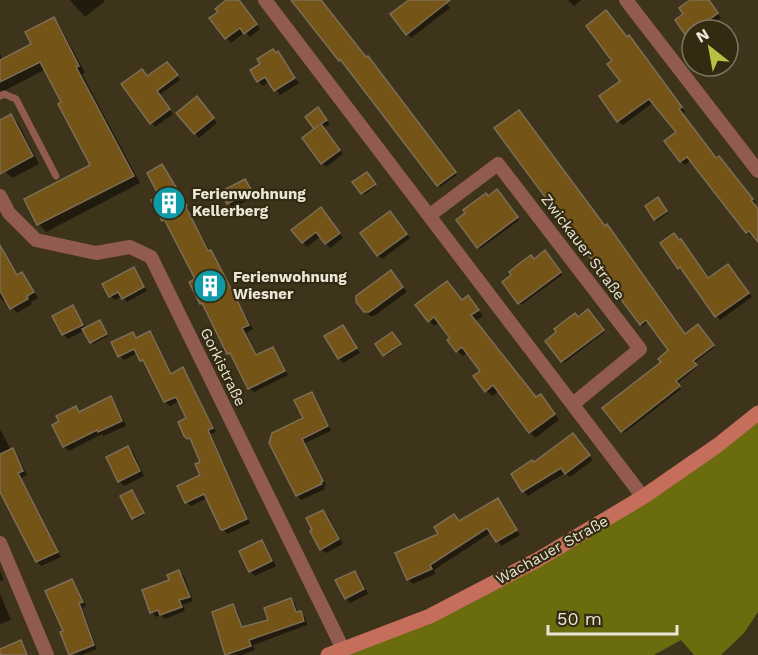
<svg xmlns="http://www.w3.org/2000/svg" width="758" height="655" viewBox="0 0 758 655" font-family="'Work Sans',sans-serif">
<style>
.forest{fill:#6a6c0d}
.shadow{fill:#0007}
.building{fill:#745417;stroke:#7d6e55;stroke-width:1.5}
.lines{fill:none;stroke-linecap:round;stroke-linejoin:round}
.lane{stroke:#925b50;stroke-width:7}
.street{stroke:#925b50;stroke-width:14}
.secondary{stroke:#c56e5c;stroke-width:15}
.labels{text-anchor:middle;dominant-baseline:central;stroke-width:4.5;stroke-linejoin:round;paint-order:stroke}
.poi-label{font-size:15px;font-weight:bold;fill:#ebe5d7;stroke:#332a12;text-anchor:start}
.street-label{font-size:15px;fill:#ebe5d7;stroke:#332a12}
</style>
<rect width="100%" height="100%" fill="#3e341c"/>
<!-- forest -->
<path class="forest" d="M758,413V612L744,633L721,655H694L681,640L654,655H328L539,559Z"/>
<!-- shadow -->
<g class="shadow">
<path d="M70,0H104L105,1L85,17Z"/>
<path d="M235,0L241,4L260,29L250,37L245,32L231,43L211,19Z"/>
<path d="M293,0H320L367,59L370,60L457,175L440,187L438,185L343,61L340,60Z"/>
<path d="M412,0H444L450,8L411,38L407,34Z"/>
<path d="M568,0H581L574,6Z"/>
<path d="M711,4L721,18L703,30H692L691,39L677,21Z"/>
<path d="M53,19L60,26L85,73L82,74L140,183L46,232L39,224L26,200L92,165L46,69L0,93V54L3,60L33,45Z"/>
<path d="M629,37L685,112L682,114L717,159L723,162L756,203L754,205L758,210V240L754,234L751,236L747,232L691,160L685,165L681,161L678,133L654,102L623,125L618,121L622,81L614,61Z"/>
<path d="M278,53L299,83L280,95L270,81L263,86L258,81Z"/>
<path d="M171,67L180,80L159,95L173,114L155,127L124,85L148,78Z"/>
<path d="M201,103L217,123L199,138L179,113Z"/>
<path d="M321,113L330,124L324,128L343,154L326,167L304,139L316,129Z"/>
<path d="M10,116L18,123L39,164L12,178L5,171L0,162V122Z"/>
<path d="M162,166L190,211L189,212L210,252L215,256L243,310L253,329L246,333L258,356L273,349L277,354L288,375L254,392L249,388L206,308L201,303L197,280L169,225L164,220L153,200L161,196Z"/>
<path d="M369,176L376,186L364,195L355,182Z"/>
<path d="M245,180L256,196L233,208L222,193Z"/>
<path d="M499,193L519,220L480,249L479,247L488,198Z"/>
<path d="M659,201L668,213L657,221L655,219Z"/>
<path d="M325,214L343,238L330,248L321,236L307,247L303,242Z"/>
<path d="M393,217L410,238L382,259L378,255Z"/>
<path d="M574,230L685,336L698,326L715,347L694,363L697,367L677,384L681,389L624,433L604,408L663,363L670,351L649,321L643,326L641,324Z"/>
<path d="M674,235L709,280L732,270L752,297L720,320L684,271L683,272L679,268Z"/>
<path d="M0,243L18,276L22,274L27,279L38,298L31,302L32,304L17,313L6,299L3,301L0,297Z"/>
<path d="M547,254L562,275L521,305L504,283L534,261Z"/>
<path d="M133,269L147,291L127,302L122,296L115,300L111,296Z"/>
<path d="M395,276L407,292L374,316H370L365,311Z"/>
<path d="M462,301L473,303L483,316L475,321L536,399L546,401L559,420L535,438L499,391L492,396L487,391L482,371L468,352L463,356L457,351L452,338L440,322L434,326L417,305Z"/>
<path d="M72,307L86,328L102,323L108,336L93,344L85,330L68,339L63,334Z"/>
<path d="M590,312L605,332L564,363L562,361L578,318Z"/>
<path d="M343,327L360,353L343,363L339,359Z"/>
<path d="M149,333L154,337L172,374L183,369L187,373L216,432L211,434L250,523L228,534L222,529L207,498L191,506L187,502L202,476V462L194,444L186,435L188,419L180,401L170,406L165,402L146,364L141,360L137,353L124,360L120,356L132,334L137,339Z"/>
<path d="M394,335L401,346L386,356L385,355Z"/>
<path d="M312,394L316,398L331,431L305,443L326,485L324,487L325,489L301,500L297,495L271,443L305,418Z"/>
<path d="M111,398L115,403L126,426L103,436L102,434L69,451L64,446L54,425L76,408L80,412Z"/>
<path d="M0,429L10,448L15,451L27,475L21,478L61,557L41,566L37,562L0,489Z"/>
<path d="M577,439L593,460L570,477L565,473L528,496L524,491L534,464Z"/>
<path d="M128,448L133,452L144,476L124,486L119,481Z"/>
<path d="M134,493L144,515L135,520L133,518Z"/>
<path d="M498,500L520,535L501,546L492,532L434,570L435,574L413,584L408,579L460,522Z"/>
<path d="M323,511L328,516L343,544L326,553L321,549Z"/>
<path d="M262,542L266,546L276,566L255,576L250,571Z"/>
<path d="M0,571L4,580L0,581Z"/>
<path d="M179,572L184,576L193,601L183,605L185,611L165,619L161,615L156,617L152,612Z"/>
<path d="M355,572L360,577L368,594L350,603L346,598Z"/>
<path d="M72,580L76,585L86,606L82,608L97,649L82,655L70,654L65,632Z"/>
<path d="M0,594L11,620L0,624Z"/>
<path d="M291,600L295,604L298,613L305,617L307,625L253,645L255,650L242,655L227,654L214,613L233,606L237,610L244,628L270,621Z"/>
</g>
<!-- building -->
<g class="building">
<path d="M226,0H239L257,24L244,34L240,28L225,39L209,18L218,12L215,9Z"/>
<path d="M291,0H321L366,57L368,56L456,172L437,186L340,59L339,61Z"/>
<path d="M409,0H450L406,35L390,14Z"/>
<path d="M690,0H709L718,13L695,30H692L686,36L675,20L683,14L679,8Z"/>
<path d="M606,10L627,37L629,35L682,107L679,109L716,158L719,156L753,199L751,200L758,209V242L749,231L746,233L687,157L680,162L664,141L676,132L649,99L617,122L599,96L620,81L607,64L612,61L586,26Z"/>
<path d="M54,17L79,66L76,67L134,176L37,225L24,199L90,165L58,104L61,102L40,62L0,82V60L31,44L25,32Z"/>
<path d="M273,49L276,53L278,51L295,78L274,91L265,77L257,82L250,70L260,64L257,59Z"/>
<path d="M167,62L178,75L157,91L170,109L150,124L121,84L142,69L147,76Z"/>
<path d="M197,96L214,118L194,134L176,113Z"/>
<path d="M318,107L327,120L321,124L340,150L321,164L302,138L319,125L314,129L305,117Z"/>
<path d="M519,110L605,226L607,224L685,334L698,324L714,345L693,361L697,365L676,381L680,386L621,432L602,408L661,362L658,359L668,350L646,320L640,325L494,128Z"/>
<path d="M11,114L33,156L0,174V120Z"/>
<path d="M162,164L187,206L186,207L208,251L211,250L239,304L249,325L242,328L256,355L273,347L285,371L248,389L230,353L227,354L223,346L202,303L200,304L189,282L195,279L164,219L162,221L151,200L159,196L147,173Z"/>
<path d="M367,172L376,184L361,194L352,182Z"/>
<path d="M245,179L252,191L227,204L220,192Z"/>
<path d="M497,189L518,217L477,248L456,220L465,213L463,210L486,193L488,196Z"/>
<path d="M658,197L667,211L654,220L645,206Z"/>
<path d="M321,207L340,233L325,244L316,232L302,243L291,230Z"/>
<path d="M390,211L407,234L377,256L360,233Z"/>
<path d="M674,233L679,240L681,239L708,278L728,264L749,293L715,317L680,267L678,269L660,243Z"/>
<path d="M0,245L17,275L22,272L34,292L27,296L28,299L10,309L0,291Z"/>
<path d="M545,250L561,272L518,304L502,282L511,275L509,272L520,263L531,255L534,259Z"/>
<path d="M134,267L144,287L122,299L118,292L109,297L102,284Z"/>
<path d="M391,270L403,287L369,312H364L356,302V296Z"/>
<path d="M447,281L462,300L468,295L479,310L471,315L536,397L541,394L555,414L529,433L493,385L485,392L473,376L480,371L462,347L456,352L447,340L450,338L434,317L428,322L415,305Z"/>
<path d="M73,305L83,325L62,335L52,316Z"/>
<path d="M588,309L604,330L561,362L545,341L556,332L554,329L575,313L578,317Z"/>
<path d="M100,320L107,334L90,343L82,329Z"/>
<path d="M343,325L357,348L338,359L324,336Z"/>
<path d="M150,331L171,374L183,367L213,428L208,430L247,519L223,530H221L204,494L185,503L177,486L200,475L195,464L200,462L190,438L187,439L184,436L178,422L186,418L176,397L164,402L143,360L140,361L134,349L118,357L111,342L133,332L136,338Z"/>
<path d="M392,332L401,344L383,356L375,344Z"/>
<path d="M312,392L328,426L302,439L323,481L321,482L322,484L296,496L269,443L272,433L303,418L294,400Z"/>
<path d="M111,396L122,421L98,432L97,430L63,447L52,425L59,421L56,416L76,406L79,412Z"/>
<path d="M573,433L590,455L565,474L561,468L522,492L511,474L532,460L534,462Z"/>
<path d="M128,446L140,471L118,482L106,457Z"/>
<path d="M13,448L23,471L18,473L58,552L36,562L0,492V454Z"/>
<path d="M132,490L144,513L132,519L120,496Z"/>
<path d="M498,498L517,530L496,542L487,528L430,565L432,569L407,580L395,553L438,534L434,527L454,514L459,521Z"/>
<path d="M323,510L339,539L320,550L310,531L312,530L306,518Z"/>
<path d="M262,540L272,561L249,572L239,551Z"/>
<path d="M179,570L190,597L179,600L182,607L160,615L158,610L150,613L142,590L169,580L167,575Z"/>
<path d="M355,571L364,589L345,599L335,580Z"/>
<path d="M72,579L83,602L79,603L94,645L69,655L60,632L63,631L45,591Z"/>
<path d="M291,598L296,612L301,611L304,621L249,640L251,646L225,655L212,612L233,604L242,627L268,620L264,608Z"/>
<path d="M21,640L27,655H0V649Z"/>
</g>
<g class="lines">
<!-- lane -->
<path class="lane" d="M0,96L4,94L16,99L56,176"/>
<!-- street -->
<g class="street">
<path d="M265,0L643,497"/>
<path d="M626,0L758,171"/>
<path d="M0,196L9,213L36,240L96,253L130,247L151,257L343,649"/>
<path d="M430,215L498,164L640,349L573,404"/>
<path d="M0,543L47,655"/>
</g>
<!-- secondary -->
<path class="secondary" d="M328,655L430,616L539,559L643,497L718,445L758,413"/>
</g>
<!-- icons -->
<defs>
<g id="building-disc" transform="scale(1.725)"><circle r="9.5" fill="#0f9aa8" stroke="#332a12"/><path d="M-4-6H4V6H1V3H-1V6H-4ZM-2.5-4.3h1.7v1.8h-1.7ZM.8-4.3h1.7v1.8H.8ZM-2.5-1h1.7V.8h-1.7ZM.8-1h1.7V.8H.8Z" fill="#fff"/></g>
</defs>
<g fill-rule="evenodd">
<use href="#building-disc" x="169" y="203"/>
<use href="#building-disc" x="210" y="286"/>
</g>
<g class="labels">
<!-- poi labels -->
<g class="poi-label">
<text x="192" y="194">Ferienwohnung<tspan x="192" dy="17">Kellerberg</tspan></text>
<text x="233" y="277">Ferienwohnung<tspan x="233" dy="17">Wiesner</tspan></text>
</g>
<!-- street labels -->
<g class="street-label">
<text transform="translate(583 247) rotate(53)">Zwickauer Straße</text>
<text transform="translate(223 367) rotate(64)">Gorkistraße</text>
<text transform="translate(552 550) rotate(-29)">Wachauer Straße</text>
</g>
</g>
<!-- north arrow -->
<g transform="translate(710 48) rotate(329)"><circle r="28" fill="#332a12" stroke="#7d7561" stroke-width="1.5"/>
<path d="M0-4.5L10 22L0 15L-10 22Z" fill="#bac045"/>
<text y="-9" font-size="16" font-weight="bold" text-anchor="middle" fill="#ebe5d7">N</text>
</g>
<!-- scale -->
<path d="M548 625v9h129v-9" fill="none" stroke="#ebe5d7" stroke-width="3"/>
<text x="557" y="625" font-size="18" fill="#ebe5d7" stroke="#332a12" stroke-width="4.5" paint-order="stroke">50 m</text>
</svg>
